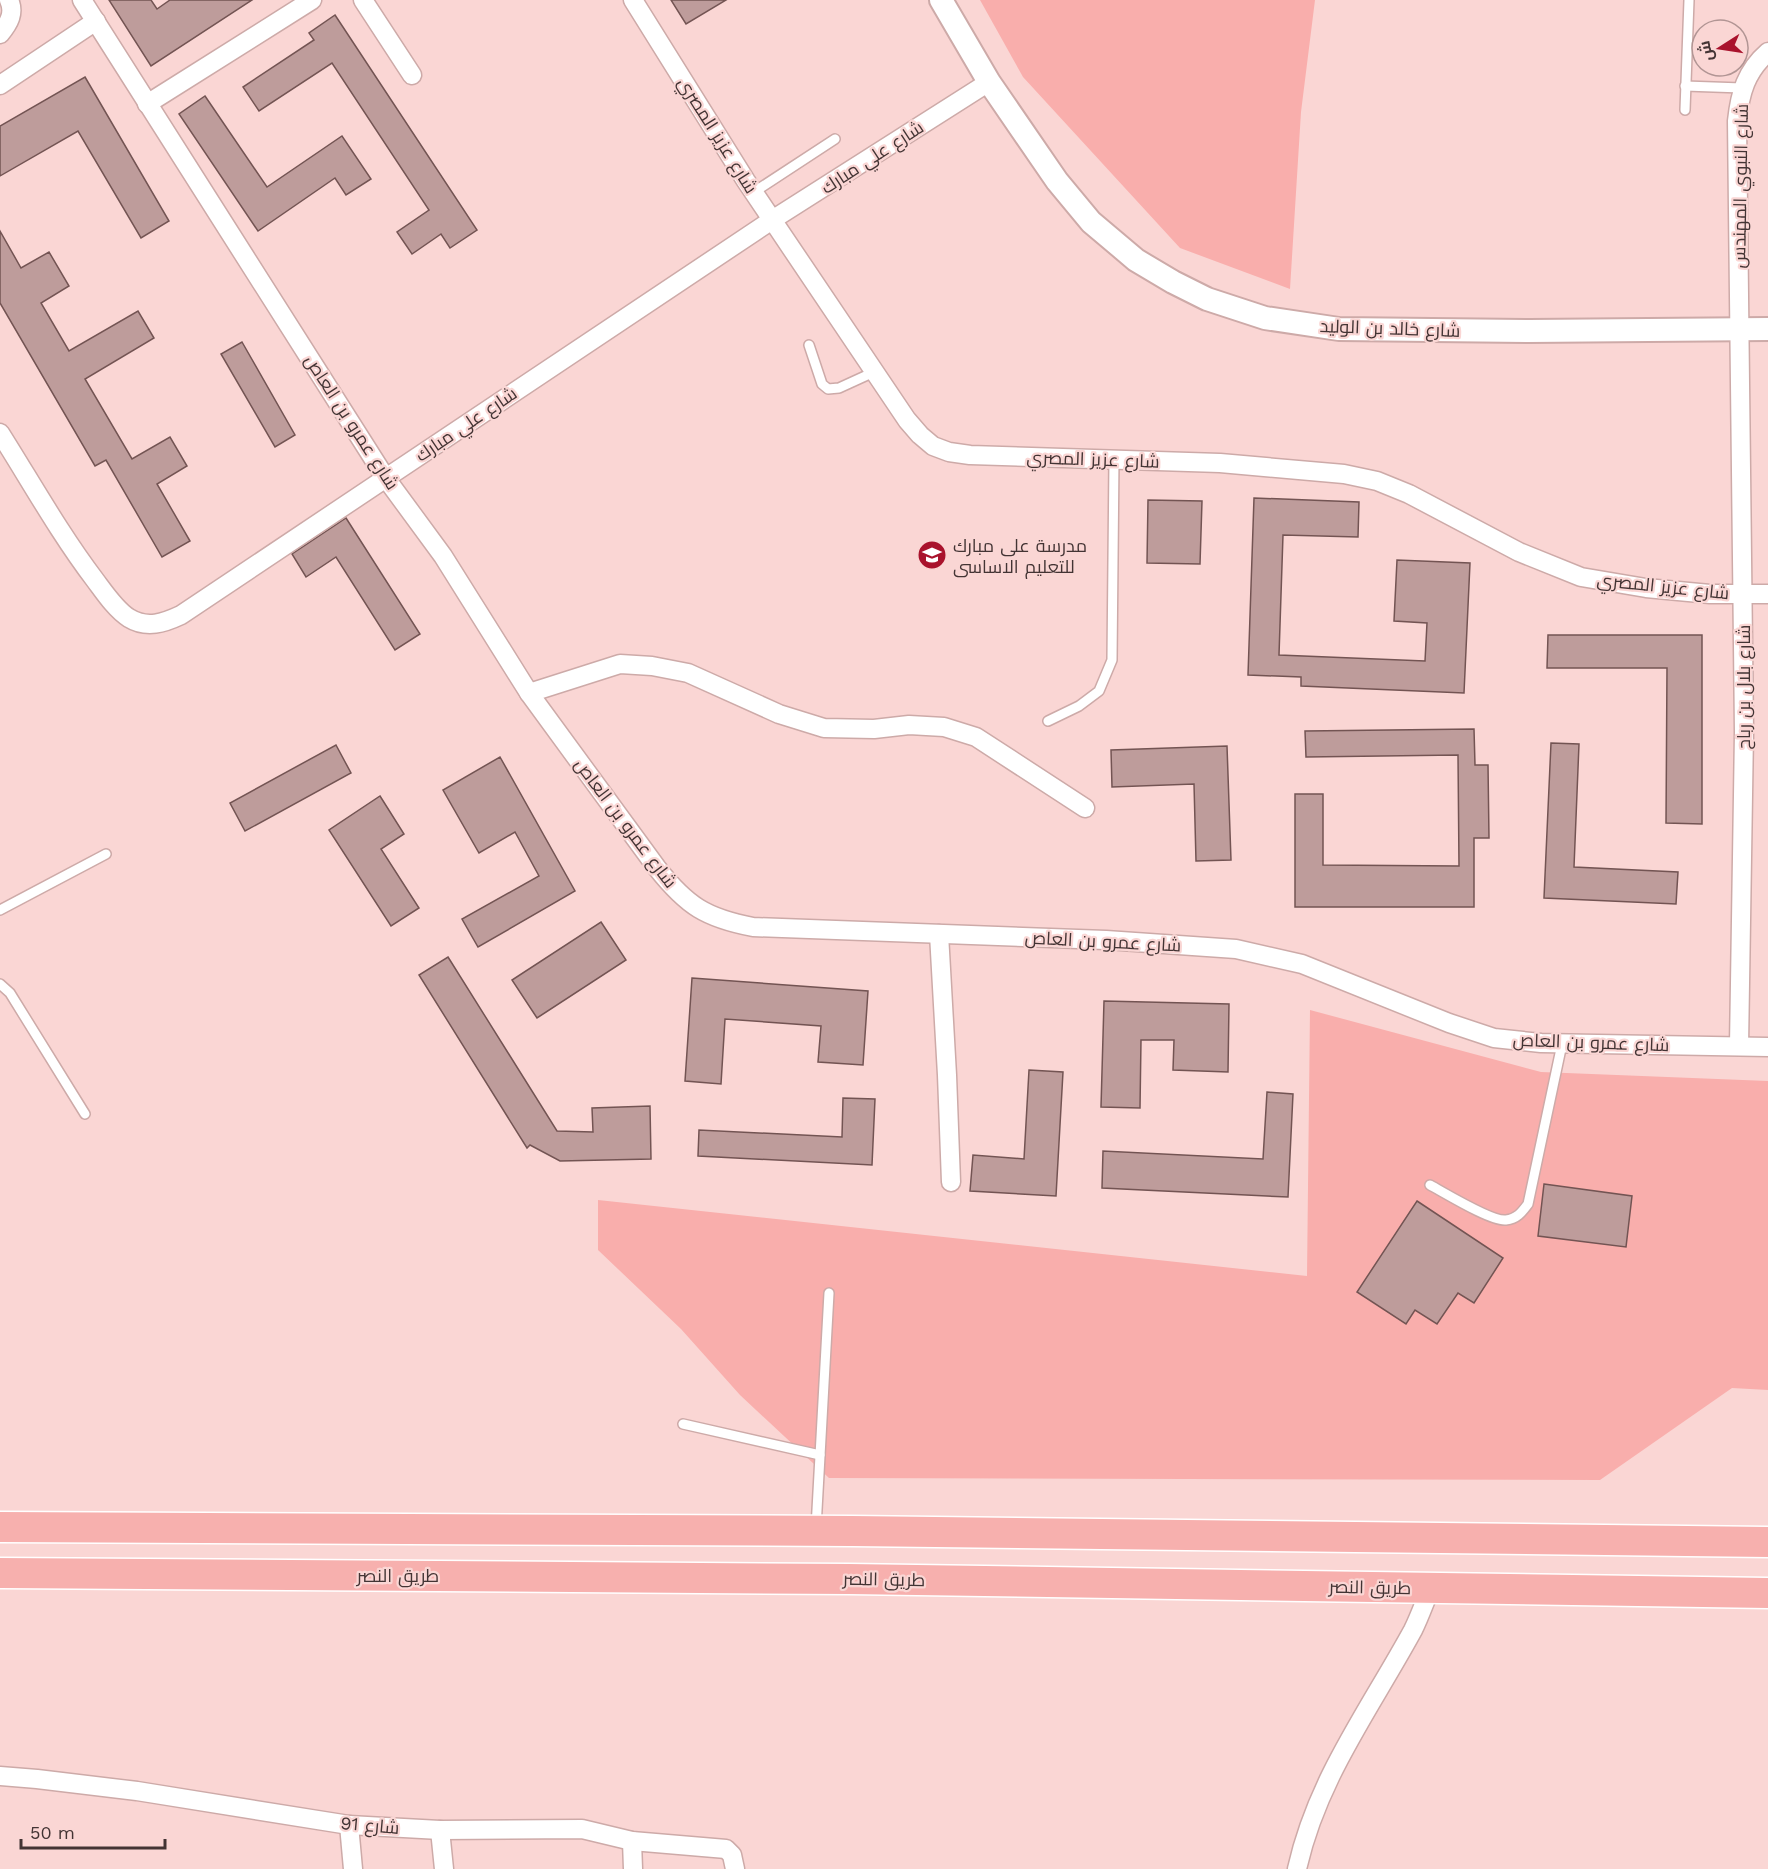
<svg xmlns="http://www.w3.org/2000/svg" width="1768" height="1869" viewBox="0 0 1768 1869" font-family="'Work Sans',Cairo,sans-serif">
<style>
.green{fill:#f9aeac}
.building{fill:#be9c9b;stroke:#735453;stroke-width:1.5}
.lines{fill:none;stroke-linecap:round;stroke-linejoin:round}
.service-casing{stroke:#cdaaa8;stroke-width:12}
.minor-casing{stroke:#cdaaa8;stroke-width:21}
.tertiary-casing{stroke:#cdaaa8;stroke-width:26}
.trunk-casing{stroke:#fff;stroke-width:33}
.service{stroke:#fff;stroke-width:9}
.minor{stroke:#fff;stroke-width:18}
.tertiary{stroke:#fff;stroke-width:22}
.trunk{stroke:#f7b0ae;stroke-width:30}
.labels{text-anchor:middle;dominant-baseline:central;stroke-width:4.5;stroke-linejoin:round;paint-order:stroke}
.street-label{font-size:18px;fill:#433434;stroke:#fad6d4}
.poi-label{font-size:18px;fill:#433434;stroke:#fad6d4;text-anchor:start}
</style>
<rect width="100%" height="100%" fill="#fad6d4"/>
<!-- green -->
<g class="green">
<path d="M980,0H1315L1301,112L1290,289L1180,248L1023,77Z"/>
<path d="M1310,1010L1541,1072L1768,1081V1390L1732,1388L1600,1480L829,1478L740,1395L681,1329L598,1250V1200L1307,1276Z"/>
</g>
<!-- building -->
<g class="building">
<path d="M109,0H151L157,9L170,0H252L151,66Z"/>
<path d="M671,0H726L686,24Z"/>
<path d="M335,15L477,230L450,248L441,234L412,254L397,232L429,210L332,63L259,111L243,87L314,40L309,33Z"/>
<path d="M85,77L169,221L141,238L78,131L0,176V126Z"/>
<path d="M205,96L267,187L342,136L371,179L346,195L335,178L258,231L179,114Z"/>
<path d="M0,231L21,268L49,252L69,286L41,303L69,351L138,311L154,338L85,379L132,459L170,437L187,466L157,484L190,541L162,557L106,460L95,466L0,303Z"/>
<path d="M242,342L295,435L275,447L221,354Z"/>
<path d="M1254,498L1359,502L1358,537L1283,535L1279,655L1425,661L1427,623L1394,621L1397,560L1470,563L1464,693L1301,686V677L1248,675Z"/>
<path d="M1148,500L1202,501L1200,564L1147,563Z"/>
<path d="M346,518L420,634L395,650L336,557L306,577L292,554Z"/>
<path d="M1548,635H1702V824L1666,823L1667,668H1547Z"/>
<path d="M1474,729L1475,765H1488L1489,838H1474V907H1295V794H1323V865L1459,866L1458,755L1306,757L1305,731Z"/>
<path d="M1551,743L1579,744L1574,867L1678,872L1676,904L1544,898Z"/>
<path d="M336,745L351,773L245,831L230,803Z"/>
<path d="M1227,746L1231,860L1196,861L1194,784L1112,787L1111,750Z"/>
<path d="M500,757L575,891L478,947L462,919L539,876L515,832L479,853L443,790Z"/>
<path d="M380,796L404,834L381,849L419,908L391,926L329,830Z"/>
<path d="M601,922L626,960L537,1018L512,980Z"/>
<path d="M448,957L557,1131L593,1132L592,1108L650,1106L651,1159L560,1161L530,1145L527,1148L419,975Z"/>
<path d="M692,978L868,991L863,1065L818,1062L821,1026L725,1019L721,1084L685,1081Z"/>
<path d="M1104,1001L1229,1004L1228,1072L1173,1070L1174,1040H1141L1140,1108L1101,1107Z"/>
<path d="M1029,1070L1063,1072L1056,1196L970,1191L973,1155L1024,1159Z"/>
<path d="M1267,1092L1293,1094L1288,1197L1102,1188L1103,1151L1263,1159Z"/>
<path d="M843,1098L875,1099L872,1165L698,1156L699,1130L842,1137Z"/>
<path d="M1544,1184L1632,1196L1626,1247L1538,1236Z"/>
<path d="M1417,1201L1503,1258L1474,1303L1458,1293L1437,1324L1415,1310L1406,1324L1357,1292Z"/>
</g>
<g class="lines">
<!-- service casing -->
<g class="service-casing">
<g id="service">
<path d="M1685,86L1742,88"/>
<path d="M1685,110L1689,0"/>
<path d="M754,192L835,139"/>
<path d="M809,345L822,384L828,389L839,388L874,372"/>
<path d="M1048,721L1079,706L1099,691L1112,660L1114,459"/>
<path d="M0,910L106,854"/>
<path d="M0,984L10,993L85,1114"/>
<path d="M1430,1185C1445,1193 1492,1222 1506,1220C1517,1219 1522,1212 1528,1204L1562,1044"/>
<path d="M683,1424L820,1455"/>
<path d="M816,1528L829,1293"/>
</g>
</g>
<!-- minor casing -->
<g class="minor-casing">
<g id="minor">
<path d="M82,0L385,477L443,556L529,693L657,868C687,906 706,918 753,927L1106,940L1236,949L1302,964L1449,1023L1494,1038L1541,1043L1768,1047"/>
<path d="M363,0L412,75"/>
<path d="M633,0L746,181L907,420L920,435L933,446L949,452L970,455L1220,463L1344,474L1377,481L1409,494L1519,552L1581,577L1646,588L1710,594H1768"/>
<path d="M0,34C9,23 15,13 9,0"/>
<path d="M0,85L96,21"/>
<path d="M147,104L312,0"/>
<path d="M0,433C31,482 60,534 95,580C104,592 116,610 129,618C147,629 164,623 181,615L772,220L989,82"/>
<path d="M529,693L620,664L652,666L688,673L779,714L824,728L874,729L909,725L944,727L976,737L1085,808"/>
<path d="M939,934L947,1075L951,1182"/>
<path d="M1739,1046L1744,732L1737,121C1740,93 1746,71 1768,52"/>
<path d="M0,1776L37,1779L137,1791L349,1825L440,1830L582,1829L632,1841L726,1849L732,1855L735,1869"/>
<path d="M349,1825L353,1869"/>
<path d="M440,1830L444,1869"/>
<path d="M632,1841L633,1869"/>
<path d="M1297,1869C1317,1779 1370,1709 1413,1630C1420,1616 1425,1601 1431,1587"/>
</g>
</g>
<!-- tertiary casing -->
<g class="tertiary-casing">
<path id="tertiary" d="M941,0L989,82L1057,181L1091,222L1136,260L1173,282L1207,299L1265,318L1339,329L1529,331L1768,329"/>
</g>
<!-- trunk casing -->
<g class="trunk-casing">
<g id="trunk">
<path d="M0,1527L852,1531L1768,1542"/>
<path d="M0,1573L849,1579L1768,1593"/>
</g>
</g>
<!-- service -->
<use href="#service" class="service"/>
<!-- minor -->
<use href="#minor" class="minor"/>
<!-- tertiary -->
<use href="#tertiary" class="tertiary"/>
<!-- trunk -->
<use href="#trunk" class="trunk"/>
</g>
<!-- icons -->
<defs>
<g id="school-disc" transform="scale(1.5)"><circle r="9.5" fill="#a9122c" stroke="#fad6d4"/><path d="M0-5L7-2L0 1L-7-2ZM-4 1L0 2.5L4 1V4Q0 6-4 4Z" fill="#fff"/></g>
</defs>
<g fill-rule="evenodd">
<use href="#school-disc" x="932" y="555"/>
</g>
<g class="labels">
<!-- street labels -->
<g class="street-label">
<text transform="translate(718 135) rotate(58)">شارع عزيز المصري</text>
<text transform="translate(872 157) rotate(-33)">شارع علي مبارك</text>
<text transform="translate(1740 186) rotate(-89)">شارع النبوي المهندس</text>
<text transform="translate(1390 328) rotate(2)">شارع خالد بن الوليد</text>
<text transform="translate(352 422) rotate(57)">شارع عمرو بن العاص</text>
<text transform="translate(466 424) rotate(-34)">شارع علي مبارك</text>
<text transform="translate(1093 459) rotate(2)">شارع عزيز المصري</text>
<text transform="translate(1663 586) rotate(6)">شارع عزيز المصري</text>
<text transform="translate(1743 687) rotate(-90)">شارع بلال بن رباح</text>
<text transform="translate(626 823) rotate(53)">شارع عمرو بن العاص</text>
<text transform="translate(1103 941) rotate(3)">شارع عمرو بن العاص</text>
<text transform="translate(1591 1042) rotate(2)">شارع عمرو بن العاص</text>
<text x="398" y="1575">طريق النصر</text>
<text transform="translate(884 1579) rotate(1)">طريق النصر</text>
<text transform="translate(1370 1587) rotate(1)">طريق النصر</text>
<text transform="translate(370 1825) rotate(5)">شارع 91</text>
</g>
<!-- poi labels -->
<g class="poi-label">
<text x="953" y="545">مدرسة على مبارك<tspan x="953" dy="21">للتعليم الاساسى</tspan></text>
</g>
</g>
<!-- north arrow -->
<g transform="translate(1720 48) rotate(258)"><circle r="28" fill="#fad6d4" stroke="#b19594" stroke-width="1.5"/>
<path d="M0-4.5L10 22L0 15L-10 22Z" fill="#a9122c"/>
<text y="-9" font-size="16" font-weight="bold" text-anchor="middle" fill="#433434">ش</text>
</g>
<!-- scale -->
<path d="M21 1839v9h144v-9" fill="none" stroke="#433434" stroke-width="3"/>
<text x="30" y="1839" font-size="18" fill="#433434" stroke="#fad6d4" stroke-width="4.5" paint-order="stroke">50 m</text>
</svg>
